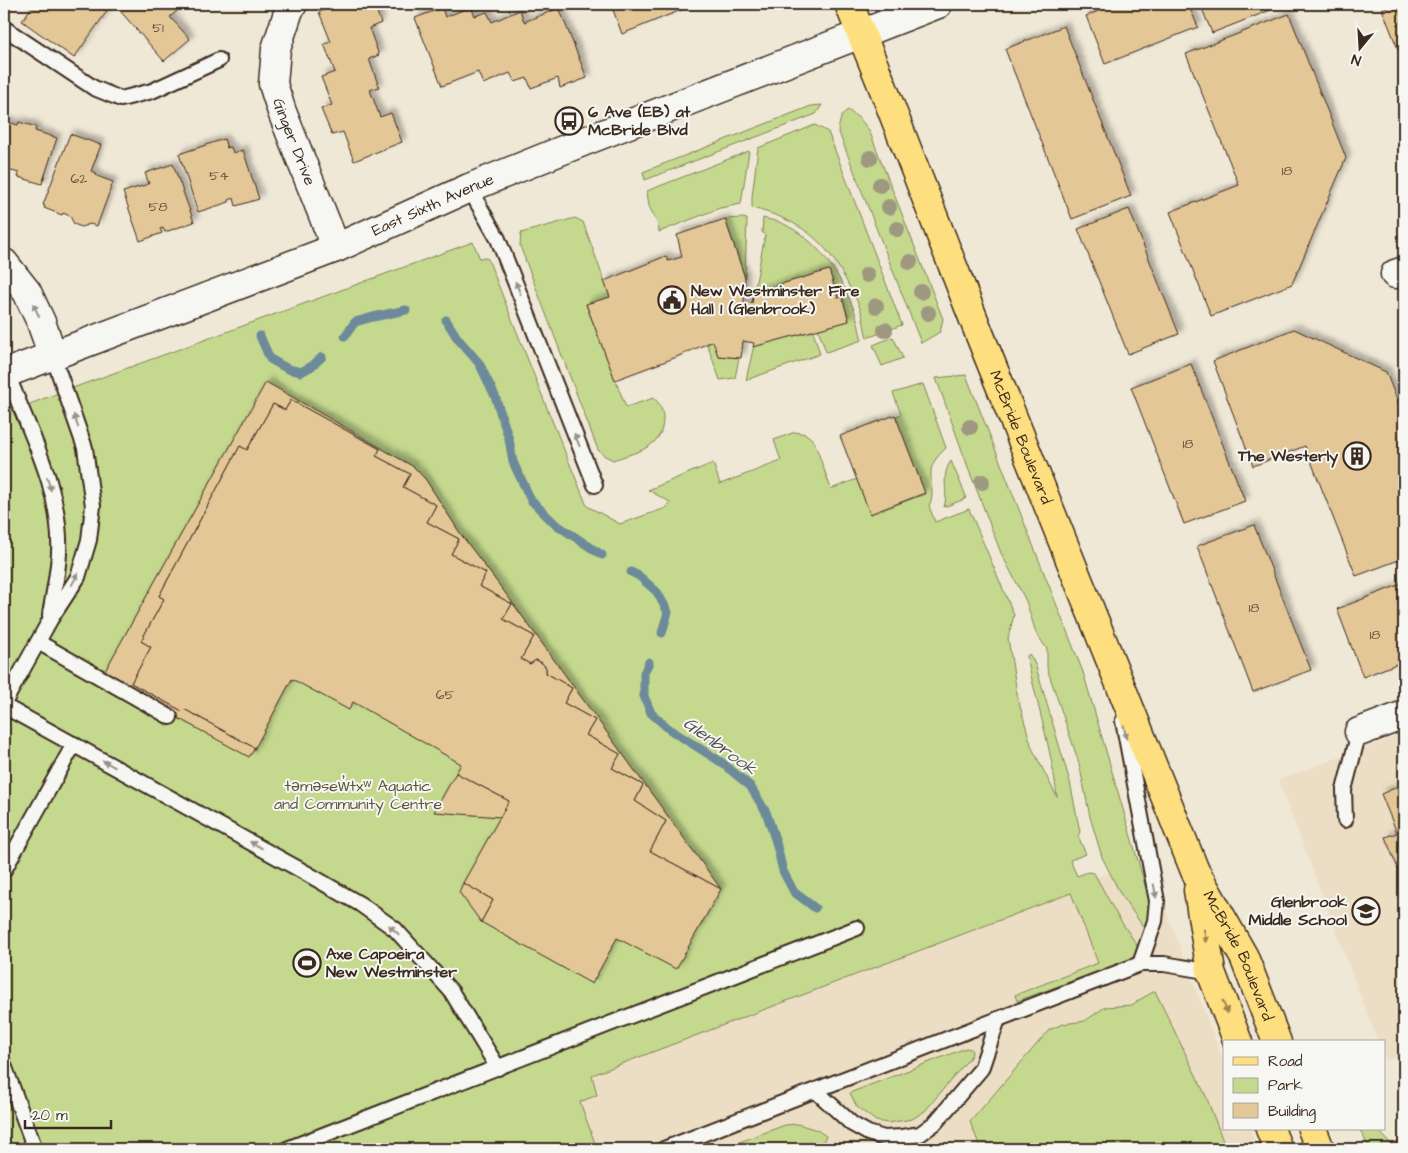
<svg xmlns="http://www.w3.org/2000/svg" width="1408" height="1153" viewBox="0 0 1408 1153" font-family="'Architects Daughter',sans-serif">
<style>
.built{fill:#ecdec4}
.green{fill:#c4d98e;stroke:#808256}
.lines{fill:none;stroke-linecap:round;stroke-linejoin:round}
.stream{stroke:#6d8a9b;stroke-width:9}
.building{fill:#e3c797;stroke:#3b2a1e;filter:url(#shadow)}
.service-casing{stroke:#3b2a1e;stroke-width:18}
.minor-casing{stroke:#3b2a1e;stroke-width:31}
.tertiary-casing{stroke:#3b2a1e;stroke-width:31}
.primary-casing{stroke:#3b2a1e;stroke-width:31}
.service{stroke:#f6f6f2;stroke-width:14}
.minor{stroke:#f6f6f2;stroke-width:28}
.tertiary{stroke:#f6f6f2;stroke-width:28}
.primary{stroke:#fedf80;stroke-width:28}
.tree{fill:#9f9881}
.oneway{fill:#989088}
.oneway2{fill:#9c844f}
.labels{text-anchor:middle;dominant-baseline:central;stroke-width:4;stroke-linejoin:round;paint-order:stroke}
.number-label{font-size:14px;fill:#65513c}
.poi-label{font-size:16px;font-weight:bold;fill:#3b2a1e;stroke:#f6f6f2;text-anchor:start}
.street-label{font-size:16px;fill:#3b2a1e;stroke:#f6f6f2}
.park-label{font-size:16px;fill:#5d563a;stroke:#f6f6f2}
.water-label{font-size:18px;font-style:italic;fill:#505252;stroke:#f6f6f2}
</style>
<defs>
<filter id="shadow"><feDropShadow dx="4.5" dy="-4.5" stdDeviation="2.5" flood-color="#0004"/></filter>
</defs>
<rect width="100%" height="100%" fill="#f0e8d7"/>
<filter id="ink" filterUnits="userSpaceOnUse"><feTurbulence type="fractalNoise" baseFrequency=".02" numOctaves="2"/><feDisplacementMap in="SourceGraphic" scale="10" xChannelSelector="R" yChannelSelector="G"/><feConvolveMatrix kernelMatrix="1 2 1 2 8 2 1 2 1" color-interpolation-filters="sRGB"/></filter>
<g filter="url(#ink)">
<!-- built -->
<g class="built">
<path d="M1404,733V1055L1385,1061L1384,1042H1378L1278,780Z"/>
<path d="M1146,858L1224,1063V1129H1250L1257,1149H595L569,1082Z"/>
</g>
<!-- green -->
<g class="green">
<path d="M822,105L816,114L645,180L643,172L811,106Z"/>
<path d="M848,110L860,119L869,130L943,319L940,332L921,343L838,130C840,123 840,114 848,110Z"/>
<path d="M815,125L828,132L902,325L867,338C864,329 864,318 860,308C857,300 852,292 848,284C826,240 800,220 752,208V197L758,148Z"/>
<path d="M749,151L741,204L720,208L659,232L658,224L649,206L647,191Z"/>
<path d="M575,218L583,222L600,269L610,297L586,305L626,407L654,398C660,404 663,410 663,419C663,449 635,452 613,460L605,456L598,450L520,246L521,233Z"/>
<path d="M742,218L747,219L745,278L725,219Z"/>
<path d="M763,218C769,220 776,220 782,223C819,241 839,272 854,310C858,319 859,330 862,340L826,352L818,329L849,320L842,297L838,298L829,271L754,292L765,235L762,232Z"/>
<path d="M473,242L480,259L482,257L488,259L549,413L587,506L620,524L666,508L670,502L648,490L713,463L720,484L781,461L774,440L795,432L806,434L814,441L831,489L857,479L870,514L925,494L895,417L901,414L893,393L923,384L946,448C940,454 932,461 931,471C930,483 935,494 929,506L935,522L969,509L1014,615L1008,638L1018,699L1032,748L1057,797C1052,749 1036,703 1027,656L1029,654L1032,658L1036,667L1070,782L1080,832L1078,836L1086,854L1070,860L1077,876L1088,872L1094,873L1118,917L1137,945V952L1135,958L1017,1001L1015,995L1098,963L1071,893L592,1075L597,1095L580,1102L597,1149H4V414L48,397Z"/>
<path d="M813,331L820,354L746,380L754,345Z"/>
<path d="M893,337L903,358L882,366L873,345Z"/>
<path d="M713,341L718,356L739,358L735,378L720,380L707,344Z"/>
<path d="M966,375L1083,672L1150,902L1149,920L1146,931L1120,893L1102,857L1090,817L1079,763L1047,668V649L1036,633L1026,601L1001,553L969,470L936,378Z"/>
<path d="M951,461L966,496L965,499L944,507C949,491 940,476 951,461Z"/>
<path d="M1155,991L1206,1096L1226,1149H981L970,1122L1049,1030L1063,1024L1085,1021L1105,1007L1132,1005L1139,1000Z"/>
<path d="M966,1048L971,1049L972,1052L971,1056L925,1111L912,1119L888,1123L876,1121L857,1107L850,1093L852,1092Z"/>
<path d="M798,1124L817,1130L826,1136L819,1149H721L785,1125Z"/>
<path d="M1359,1129H1377L1396,1149H1370Z"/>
</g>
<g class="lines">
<!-- stream -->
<g class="stream">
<path d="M446,320L458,339L479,363L495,396L509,439L513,462L531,500L554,523L602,555"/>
<path d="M260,336L270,359L288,369L301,372L312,366L322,357"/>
<path d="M345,336L355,322L373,317L406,310"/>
<path d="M631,572L639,576L657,592L668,612L662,633"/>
<path d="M649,662L644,673V696L651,713L669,729L721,762L750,786L766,812L776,842L783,871L794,892L815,908"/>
</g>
</g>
<!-- building -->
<g class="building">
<path d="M34,4H97L107,11L74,58L22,21Z"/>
<path d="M114,4H185L170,17L190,39L164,61Z"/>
<path d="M341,4H374L381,23L369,28L379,55L369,59L379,87L370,90L380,117L391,113L402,142L354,161L343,132L332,135L321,109L332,105L321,77L335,72L324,44L331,42L319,12Z"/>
<path d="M620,4H696L622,34L612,7Z"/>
<path d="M1116,4H1188L1198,27L1105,64L1086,16Z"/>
<path d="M1200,4H1286L1212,33Z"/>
<path d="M1395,4H1404V64L1382,9Z"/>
<path d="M471,7L475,16L487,12L492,22L520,10L524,22L559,8L587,78L560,88L558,78L531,88L527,78L515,82L510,73L483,84L478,72L442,86L415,18L442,8L445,17Z"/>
<path d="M1289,14L1346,158L1292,284L1211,316L1170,212L1239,185L1186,54Z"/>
<path d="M1064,26L1131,196L1072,219L1005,49Z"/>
<path d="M4,121L18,125L19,122L36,127L35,131L57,138L42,184L18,177L19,173L8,170L7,173L4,172Z"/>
<path d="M70,134L101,145L91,171L95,172L97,176L113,182L97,226L90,224L81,227L74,224L70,216L63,213L62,215L44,208L45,206L43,205Z"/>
<path d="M224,139L227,148L231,147L233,153L243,150L259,199L236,206L234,198L229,200V202L198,212L179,154Z"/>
<path d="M173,164L194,222L165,232L163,228L160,229L162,233L140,241L123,192L149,184L145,173Z"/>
<path d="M1129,209L1179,334L1128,354L1078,229Z"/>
<path d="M725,219L745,278L744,302L752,303L754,292L829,270L838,298L842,297L849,321L753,347L754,343L743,341L741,358L718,356L713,341L674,358L615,380L586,304L610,297L604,281L666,256L668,261L682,257L677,235Z"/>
<path d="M1294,329L1386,372L1404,418V558L1356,576L1305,446L1253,466L1213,361Z"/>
<path d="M1191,364L1245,501L1184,524L1131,387Z"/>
<path d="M266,382L414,467L426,480L460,533L509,598L721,889L650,851L666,821L635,801L643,785L612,768L620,754L586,735L595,720L564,703L572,688L546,673V668L542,663L536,660L530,664L521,659L534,636L503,619L512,604L479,586L486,573L451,554L459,539L427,522L436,505L403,487L410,474L376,456L380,449L291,400L285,410L273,404L247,450L240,446L159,596L164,599L141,641L151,647L131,683L182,711L184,709L255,748L249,757L103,677L106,669Z"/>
<path d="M291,400L380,449L376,456L410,474L403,487L436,505L427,522L459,539L451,554L486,573L479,586L512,604L503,619L534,636L521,659L530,664L536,660L542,663L546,668V673L572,688L564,703L595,720L586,735L620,754L612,768L643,785L635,801L666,821L650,851L721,889L676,969L617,938L592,984L481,922L493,900L463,883L509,801L456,773L461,764L353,702L349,710L292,679L255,748L184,709L182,711L131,683L151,647L141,641L164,599L159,596L240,446L247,450L273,404L285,410Z"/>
<path d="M895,415L925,493L870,514L840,436Z"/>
<path d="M1254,525L1311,670L1253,692L1197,546Z"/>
<path d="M1404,583V661L1363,677L1337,609Z"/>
<path d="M456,773L509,801L500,817L434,812Z"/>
<path d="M1404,784V883L1385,837L1397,833L1381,794Z"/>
<path d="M463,883L493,900L481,922L459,892Z"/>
</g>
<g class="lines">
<!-- service casing -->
<g class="service-casing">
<g id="service">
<path d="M4,28L94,88L121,99L152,91L219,60"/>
<path d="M469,188L498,239L595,485"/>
<path d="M7,373C29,432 62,489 59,553C58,574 53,595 50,615"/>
<path d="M38,642L170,717"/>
<path d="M4,703L50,620L78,577L89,540L93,506L85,448L53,356"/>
<path d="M4,706L306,873L360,904L395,929L451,991L498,1068"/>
<path d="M1123,721L1157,901L1155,921L1140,964"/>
<path d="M1345,820L1344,790L1359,732"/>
<path d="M4,870L74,744"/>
<path d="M4,1065L35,1149"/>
<path d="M816,1091L852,1124L868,1133L884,1138L902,1137L920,1134L935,1123L981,1069L998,1019"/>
<path d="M287,1149L857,928"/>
<path d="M664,1149L1140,964H1164L1211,972"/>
</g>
</g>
<!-- minor casing -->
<g class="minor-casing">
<g id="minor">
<path id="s1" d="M293,4L289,10L276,49L273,84L282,112L336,248"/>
<path d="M4,263L27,292L41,322L53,356"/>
<path d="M1395,274L1404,271"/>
<path d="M1359,732L1404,715"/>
</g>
</g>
<!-- tertiary casing -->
<g class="tertiary-casing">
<g id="tertiary">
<path id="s2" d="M4,374L336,248L469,188L585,141L938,4"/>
</g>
</g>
<!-- primary casing -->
<g class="primary-casing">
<g id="primary">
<path id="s3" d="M849,4L882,85L981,338L1195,871L1244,957L1277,1042"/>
<path d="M1198,890L1211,972L1238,1042"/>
<path d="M1270,1129L1278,1149"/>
<path d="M1312,1129L1320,1149"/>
</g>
</g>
<!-- service -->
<use href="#service" class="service"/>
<!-- minor -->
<use href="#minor" class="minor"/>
<!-- tertiary -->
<use href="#tertiary" class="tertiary"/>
<!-- primary -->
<use href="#primary" class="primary"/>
</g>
<!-- trees -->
<g class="tree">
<circle cx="870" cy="158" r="8"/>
<circle cx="880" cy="185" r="8"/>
<circle cx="889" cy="207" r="8"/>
<circle cx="897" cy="229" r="8"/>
<circle cx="910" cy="262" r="8"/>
<circle cx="867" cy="275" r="8"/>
<circle cx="921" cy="292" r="8"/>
<circle cx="876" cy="306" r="8"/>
<circle cx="928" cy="313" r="8"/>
<circle cx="885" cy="330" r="8"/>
<circle cx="970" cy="427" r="8"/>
<circle cx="982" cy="482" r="8"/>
</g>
<!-- one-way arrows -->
<defs><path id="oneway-solid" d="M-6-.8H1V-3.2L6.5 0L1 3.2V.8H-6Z" transform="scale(1.25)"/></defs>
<g class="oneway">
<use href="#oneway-solid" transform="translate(518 288) rotate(-112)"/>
<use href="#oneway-solid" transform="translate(36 310) rotate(-116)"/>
<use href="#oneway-solid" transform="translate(76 421) rotate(-109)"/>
<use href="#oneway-solid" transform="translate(577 440) rotate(-112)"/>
<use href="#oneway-solid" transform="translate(49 484) rotate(73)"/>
<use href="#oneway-solid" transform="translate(75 579) rotate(-62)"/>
<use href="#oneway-solid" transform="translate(1125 732) rotate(79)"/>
<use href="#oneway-solid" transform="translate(109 764) rotate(-151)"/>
<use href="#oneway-solid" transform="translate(256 845) rotate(-151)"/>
<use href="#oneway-solid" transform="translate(1155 891) rotate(79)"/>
<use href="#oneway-solid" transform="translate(394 930) rotate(-138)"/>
</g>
<g class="oneway2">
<use href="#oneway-solid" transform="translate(1205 936) rotate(81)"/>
<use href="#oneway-solid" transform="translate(1225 1007) rotate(69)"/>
</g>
</g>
<!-- icons -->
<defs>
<g id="bus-ring" transform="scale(1.4375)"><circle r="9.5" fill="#f6f6f2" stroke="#3b2a1e" stroke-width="1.5"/><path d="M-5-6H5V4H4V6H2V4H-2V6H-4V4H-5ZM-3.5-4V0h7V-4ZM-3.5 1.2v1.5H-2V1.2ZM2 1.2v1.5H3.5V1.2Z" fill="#3b2a1e"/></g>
<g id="civic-ring" transform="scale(1.4375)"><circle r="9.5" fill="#f6f6f2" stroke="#3b2a1e" stroke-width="1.5"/><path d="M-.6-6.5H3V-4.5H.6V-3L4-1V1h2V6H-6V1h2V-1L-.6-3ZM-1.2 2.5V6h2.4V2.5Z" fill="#3b2a1e"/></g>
<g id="building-ring" transform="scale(1.4375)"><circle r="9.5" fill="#f6f6f2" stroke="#3b2a1e" stroke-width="1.5"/><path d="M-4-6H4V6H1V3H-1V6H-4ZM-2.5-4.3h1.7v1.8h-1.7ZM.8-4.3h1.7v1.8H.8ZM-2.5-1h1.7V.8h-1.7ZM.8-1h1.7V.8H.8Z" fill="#3b2a1e"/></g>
<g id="school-ring" transform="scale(1.4375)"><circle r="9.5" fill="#f6f6f2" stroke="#3b2a1e" stroke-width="1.5"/><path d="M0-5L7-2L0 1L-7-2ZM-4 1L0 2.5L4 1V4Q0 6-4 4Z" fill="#3b2a1e"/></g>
<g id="stadium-ring" transform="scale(1.4375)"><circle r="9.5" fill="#f6f6f2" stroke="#3b2a1e" stroke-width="1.5"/><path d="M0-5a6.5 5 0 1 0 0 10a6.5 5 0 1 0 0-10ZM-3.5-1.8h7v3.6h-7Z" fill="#3b2a1e"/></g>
</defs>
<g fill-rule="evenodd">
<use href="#bus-ring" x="569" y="121"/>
<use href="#civic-ring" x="672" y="300"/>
<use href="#building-ring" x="1357" y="456"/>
<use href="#school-ring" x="1366" y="911"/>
<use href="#stadium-ring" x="307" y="963"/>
</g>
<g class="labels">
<!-- number labels -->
<g class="number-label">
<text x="158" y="28">51</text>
<text x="1287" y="171">18</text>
<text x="219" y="176">54</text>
<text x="79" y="179">62</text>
<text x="158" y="207">58</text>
<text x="1188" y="444">18</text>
<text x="1254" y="608">18</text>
<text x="1375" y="635">18</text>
<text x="445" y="695">65</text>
</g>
<!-- poi labels -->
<g class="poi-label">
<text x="588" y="112">6 Ave (EB) at<tspan x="588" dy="18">McBride Blvd</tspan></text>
<text x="691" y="291">New Westminster Fire<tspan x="691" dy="18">Hall 1 (Glenbrook)</tspan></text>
<text x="1338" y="456" text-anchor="end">The Westerly</text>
<text x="1347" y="902" text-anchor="end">Glenbrook<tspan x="1347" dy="18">Middle School</tspan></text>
<text x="326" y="954">Axe Capoeira<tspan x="326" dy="18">New Westminster</tspan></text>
</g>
<!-- street labels -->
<g class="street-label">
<text stroke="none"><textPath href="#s1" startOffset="145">Ginger Drive</textPath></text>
<text stroke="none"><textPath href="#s2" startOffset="461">East Sixth Avenue</textPath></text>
<text stroke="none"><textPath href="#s3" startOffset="466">McBride Boulevard</textPath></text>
<text stroke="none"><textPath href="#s3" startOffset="1029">McBride Boulevard</textPath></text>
</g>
<!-- park labels -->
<g class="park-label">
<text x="358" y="786">təməsew̓txʷ Aquatic<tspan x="358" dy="18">and Community Centre</tspan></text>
</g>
<!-- water labels -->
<g class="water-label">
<text transform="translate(720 746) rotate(36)">Glenbrook</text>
</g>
</g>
<!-- margin -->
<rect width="1408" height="1153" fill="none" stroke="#f6f6f2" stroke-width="20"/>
<rect x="10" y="10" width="1388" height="1133" fill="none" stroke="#3b2a1e" stroke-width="2" filter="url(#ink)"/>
<!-- legend -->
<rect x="1223" y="1040" width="162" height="90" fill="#f6f6f2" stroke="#aba49d"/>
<rect x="1233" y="1057" width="25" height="8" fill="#fedf80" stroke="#aba49d"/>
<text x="1268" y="1066" font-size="15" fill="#3b2a1e">Road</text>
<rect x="1233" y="1078" width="25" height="15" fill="#c4d98e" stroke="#aba49d"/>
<text x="1268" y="1090" font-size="15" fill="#3b2a1e">Park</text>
<rect x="1233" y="1103" width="25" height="15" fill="#e3c797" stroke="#aba49d"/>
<text x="1268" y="1116" font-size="15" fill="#3b2a1e">Building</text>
<!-- north arrow -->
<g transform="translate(1360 48) rotate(198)" stroke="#f6f6f2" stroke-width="4" paint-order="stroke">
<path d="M0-4L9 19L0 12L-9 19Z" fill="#3b2a1e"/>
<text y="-8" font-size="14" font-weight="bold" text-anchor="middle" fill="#3b2a1e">N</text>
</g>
<!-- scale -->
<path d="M25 1120v8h86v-8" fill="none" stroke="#3b2a1e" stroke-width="2.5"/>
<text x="32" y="1120" font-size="15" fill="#3b2a1e" stroke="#f6f6f2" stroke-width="4" paint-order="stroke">20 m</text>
</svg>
